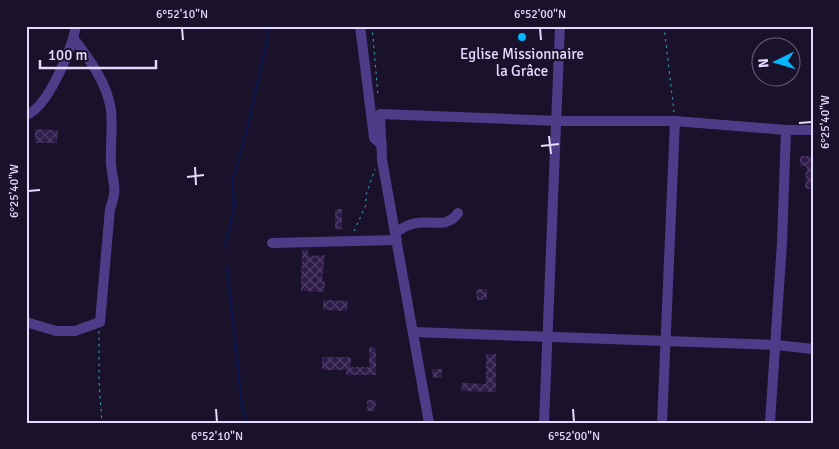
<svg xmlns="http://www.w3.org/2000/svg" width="839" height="449" viewBox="0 0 839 449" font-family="Signika,sans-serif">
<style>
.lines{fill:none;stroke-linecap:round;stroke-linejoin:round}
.stream{stroke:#0b1549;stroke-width:2.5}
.building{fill:url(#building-cross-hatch)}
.path{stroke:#30aabd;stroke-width:1;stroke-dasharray:2.5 4;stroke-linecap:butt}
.minor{stroke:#4e3c89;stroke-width:10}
.ticks{fill:none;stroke:#e5daff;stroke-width:2}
.poi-dot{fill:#06b6ff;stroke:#1a112a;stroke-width:2}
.labels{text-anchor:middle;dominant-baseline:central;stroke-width:4.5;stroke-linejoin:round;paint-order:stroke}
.poi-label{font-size:15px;fill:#e5daff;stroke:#1a112a}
.neatline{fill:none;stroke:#e5daff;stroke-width:2}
.ticks-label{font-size:12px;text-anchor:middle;fill:#e5daff}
</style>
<defs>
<pattern id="building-cross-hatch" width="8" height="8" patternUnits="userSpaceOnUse" patternTransform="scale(1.25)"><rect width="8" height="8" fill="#2f1c4b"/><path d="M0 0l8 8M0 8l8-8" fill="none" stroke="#4d3c66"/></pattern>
</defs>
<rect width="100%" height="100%" fill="#1a112a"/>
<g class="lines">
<!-- stream -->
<g class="stream">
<path d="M225,247L234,208L232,181L246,133L270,26"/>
<path d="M227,267L242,406L248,423"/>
</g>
</g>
<!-- building -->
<g class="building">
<path d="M35,129L58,130L57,143H35Z"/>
<path d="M800,156H812L813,189H805L806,166H800Z"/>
<rect x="335" y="209" width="7" height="20"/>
<path d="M302,249H308V256L325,255L322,281H325L324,292L301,291Z"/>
<path d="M476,289H487V300H477Z"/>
<path d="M323,300L348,301L347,311L323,310Z"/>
<path d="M369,347L376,348V375H346V370H322V357H351V367H369Z"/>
<path d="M486,354H496V392L461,391L462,383L486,384Z"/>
<path d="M432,369H442V378H433Z"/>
<path d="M367,400H376L375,411H367Z"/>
</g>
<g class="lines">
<!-- path -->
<g class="path">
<path d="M372,26L378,95"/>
<path d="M664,26L674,112"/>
<path d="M354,231L366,205V195L375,169"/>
<path d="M99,331V381L102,423"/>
</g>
<!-- minor -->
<g class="minor">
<path d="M360,26L374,138L382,145"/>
<path d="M26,115C48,108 72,48 76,26"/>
<path d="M396,233C423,210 442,235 458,213"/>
<path d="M272,243L397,240"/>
<path d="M26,322L56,331H75L100,322L110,209C118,188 113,185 111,164C110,147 113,128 111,110C107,83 90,60 74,39"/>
<path d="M414,332L776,345L813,349"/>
<path d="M429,423L382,160L380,114L558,121H675L786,130H813"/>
<path d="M544,423L560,26"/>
<path d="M662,423L675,121"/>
<path d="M770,423L782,242L786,130"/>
</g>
</g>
<!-- ticks -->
<path class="ticks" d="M182,28L183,40M540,28L541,40M799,123L812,122M549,136L551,154M541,146L559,144M195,167L196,185M187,177L204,175M28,191L40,190M216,409L217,422M573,409L574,422"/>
<!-- markers -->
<circle class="poi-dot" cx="522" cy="37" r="5"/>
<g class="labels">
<!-- poi labels -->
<g class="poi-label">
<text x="522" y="54">Eglise Missionnaire<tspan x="522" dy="17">la Grâce</tspan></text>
</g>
</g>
<!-- border -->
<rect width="839" height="449" fill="none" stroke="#1a112a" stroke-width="55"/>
<!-- north arrow -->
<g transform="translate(776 62) rotate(265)"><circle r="24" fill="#1a112a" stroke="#6b617f"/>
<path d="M0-4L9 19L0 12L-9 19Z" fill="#06b6ff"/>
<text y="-8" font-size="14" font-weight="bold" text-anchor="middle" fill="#e5daff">N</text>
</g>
<!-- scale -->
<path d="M40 60v8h116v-8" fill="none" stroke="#e5daff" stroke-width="2.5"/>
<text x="48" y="60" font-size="15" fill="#e5daff" stroke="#1a112a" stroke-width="4" paint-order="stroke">100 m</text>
<rect x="28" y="28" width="784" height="394" class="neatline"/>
<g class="ticks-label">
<text x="182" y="18">6°52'10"N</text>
<text x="540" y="18">6°52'00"N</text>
<text transform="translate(825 122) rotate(-90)" y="4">6°25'40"W</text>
<text transform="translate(14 191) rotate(-90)" y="4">6°25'40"W</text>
<text x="217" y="440">6°52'10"N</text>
<text x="574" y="440">6°52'00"N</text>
</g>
</svg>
